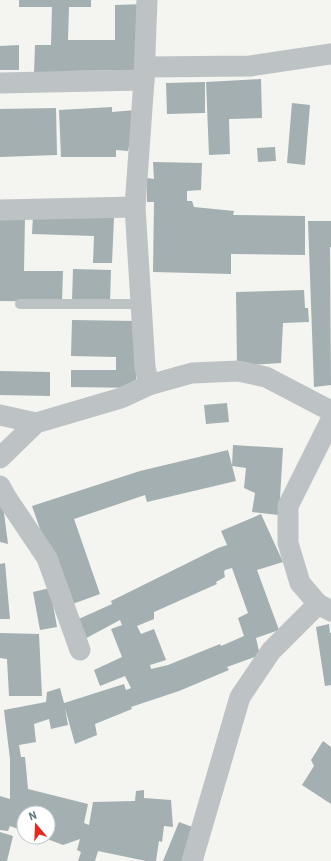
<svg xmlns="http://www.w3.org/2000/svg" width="331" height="861" viewBox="0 0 331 861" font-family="Barlow,sans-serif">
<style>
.building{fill:#a4afb2;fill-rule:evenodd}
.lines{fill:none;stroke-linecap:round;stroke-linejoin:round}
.service{stroke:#bdc3c5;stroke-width:10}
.minor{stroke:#bdc3c5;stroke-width:21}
</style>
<rect width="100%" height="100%" fill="#f4f4f0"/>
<!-- building -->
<g class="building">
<path d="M19,0H91V7H69L68,40H115V5L144,4L141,70L67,71V74L34,73L35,45H51L52,7H19Z"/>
<path d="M19,45V70H0V46Z"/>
<path d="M261,79L262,118L229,119L230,154L209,155L206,82Z"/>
<path d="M205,82V113L167,114L166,83Z"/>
<path d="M292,103L310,105L305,165L287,163Z"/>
<path d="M112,107V112L136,110L128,151L116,150V157H61L59,110Z"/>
<path d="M56,108L57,155L0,157V109Z"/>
<path d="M275,147L276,161L258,162L257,148Z"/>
<path d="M153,162L202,163L201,190L187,191V201H192L194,207L234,211L233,215L305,216V255L231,254V274L153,272L154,202H147V178L154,179Z"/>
<path d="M33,215L114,218L112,263H93L94,236L32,234Z"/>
<path d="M0,216H25L24,271H63L62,302L0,301Z"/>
<path d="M308,221H331V247H330L331,385L314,387Z"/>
<path d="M73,269L111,270L110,302L72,300Z"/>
<path d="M304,290L305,308H308L309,322L283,323L281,363L237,366L236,292Z"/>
<path d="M72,320L137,321L136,388L71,387V370H116V357L71,356Z"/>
<path d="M0,371L50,372V396L0,395Z"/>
<path d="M227,403L229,422L206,424L204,405Z"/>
<path d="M233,445L283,448L279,515L252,512L255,493L244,488L246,468L232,466Z"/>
<path d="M228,450L236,481L147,502L145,495L74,519L100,594L67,606L32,506L140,471Z"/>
<path d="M0,505H3L8,544L0,542Z"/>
<path d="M261,514L283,562L257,570L279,630L256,638L260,655L227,667L229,670L179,691L131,707L132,709L95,724L97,735L75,744L65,708L68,725L51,729L49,719L34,724L36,742L19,745L21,757H25L28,789L88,804L84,823L89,825L93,802L135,801L136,791L144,790V798L171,800L173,827L164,826L162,842L159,841L156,861H146L98,851L95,861H78L81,852L77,850L80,839L63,845L42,837H48V813H24V831L10,826L8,831L0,830V796L10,799V759L4,710L46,702L47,692L60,688L64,703L124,684L126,690L131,688L125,676L100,686L94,670L122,657L111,629L122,625L120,620L79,642L72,622L112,604L111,601L218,548L227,545L221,531ZM232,568L248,613L238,618L244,636L221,646L220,644L168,665L151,669L150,665L166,660L154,629L141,634L137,626L154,619V612L217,584L216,582L225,577L224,572L225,570Z"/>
<path d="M5,563L10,619H0V564Z"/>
<path d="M50,588L57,627L40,630L33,592Z"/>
<path d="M329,624L330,633H331V685L325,686L316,627Z"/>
<path d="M0,633L39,634L42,696H9L7,659L0,658Z"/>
<path d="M323,741L331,747V804L302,785L314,766L311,760Z"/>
<path d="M179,822L195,828L184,861H163Z"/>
<path d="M0,832L13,836L7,861H0Z"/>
</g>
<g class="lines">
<!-- service -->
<path class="service" d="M20,304H141"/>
<!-- minor -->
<g class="minor">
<path d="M147,0L144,80L135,207L145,367L149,385L192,373L238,371L266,377L331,411"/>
<path d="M145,67L250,66L331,54"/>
<path d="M0,83L144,80"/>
<path d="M0,210L135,207"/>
<path d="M0,415L36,423"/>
<path d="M331,420L288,506V543L300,583L318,604L331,611"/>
<path d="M0,458L36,423L121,398L149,385"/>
<path d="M0,486L6,497L47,558L80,650"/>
<path d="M192,861L240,697L271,651L318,604"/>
</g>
</g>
<!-- north arrow -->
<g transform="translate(36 825) rotate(341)"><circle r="19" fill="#ffffff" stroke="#c1cacd"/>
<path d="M0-3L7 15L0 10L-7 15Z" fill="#e6291e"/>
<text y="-6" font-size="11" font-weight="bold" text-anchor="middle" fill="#637a82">N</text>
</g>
</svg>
